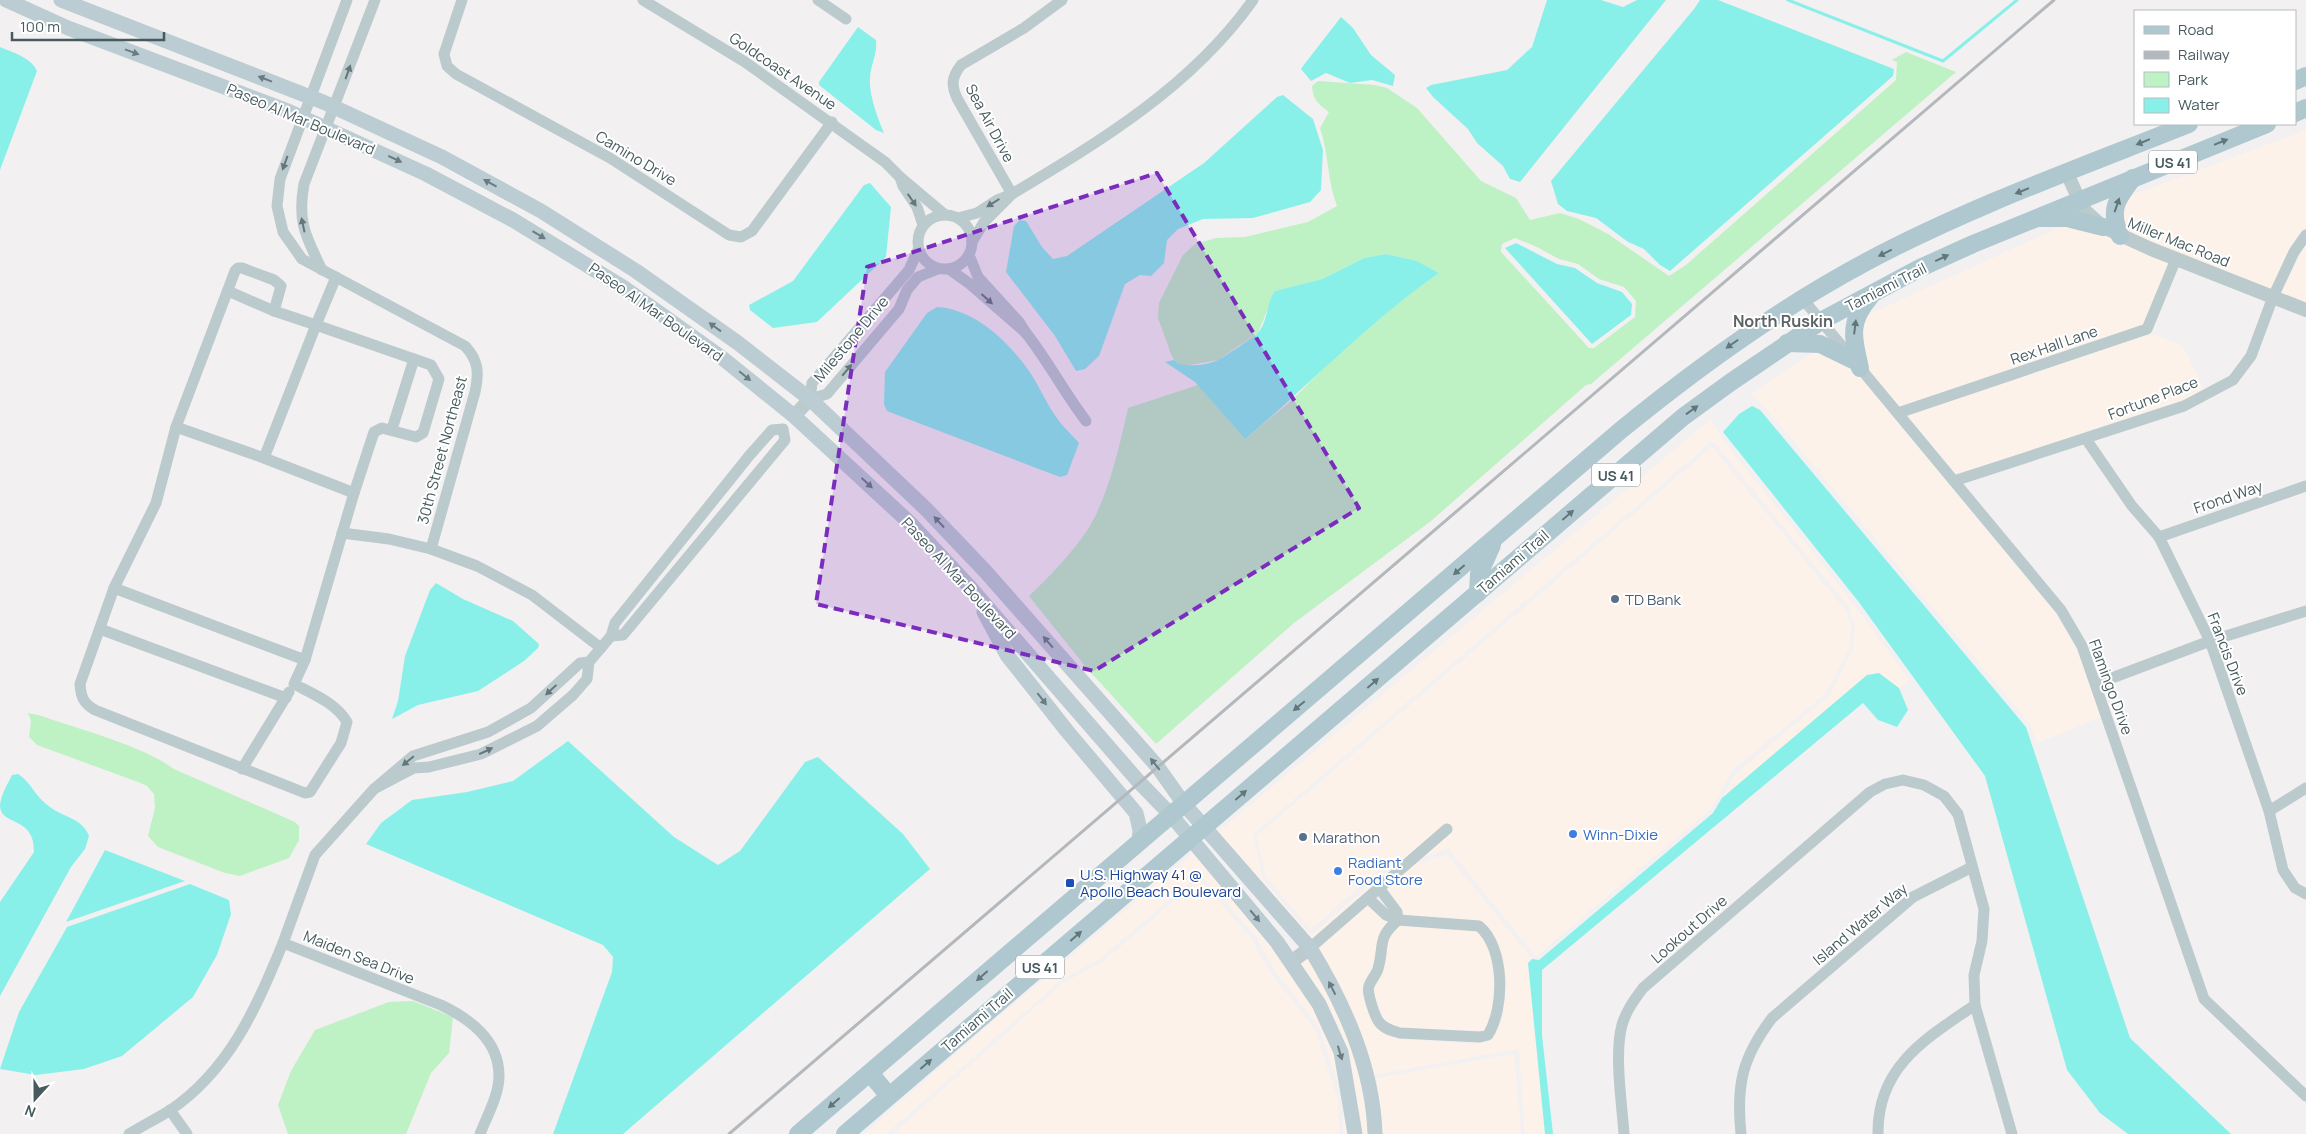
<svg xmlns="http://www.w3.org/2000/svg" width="2306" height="1134" viewBox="0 0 2306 1134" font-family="Manrope,sans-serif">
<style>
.commercial{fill:#fdf2ea}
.green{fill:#bef1c3;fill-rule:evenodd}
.water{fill:#89f0e9}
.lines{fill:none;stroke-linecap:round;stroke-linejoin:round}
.stream{stroke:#89f0e9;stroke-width:3}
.minor{stroke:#bbcacd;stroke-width:11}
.tertiary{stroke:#bbcacd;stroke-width:14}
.secondary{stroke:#bbcdd2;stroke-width:15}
.primary{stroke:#afc8d0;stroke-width:18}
.rail{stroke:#b2b8bb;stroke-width:3}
.oneway{fill:#6a7c81}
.oneway2{fill:#64767a}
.oneway3{fill:#61767a}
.marked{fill:#7b2cbf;fill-opacity:0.2;stroke:#7b2cbf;stroke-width:4;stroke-dasharray:10 6;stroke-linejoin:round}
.service-dot{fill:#5c6f8a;stroke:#fff;stroke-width:2}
.shop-dot{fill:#3f7fe0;stroke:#fff;stroke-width:2}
.transit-dot{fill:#1a4fb4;stroke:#fff;stroke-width:2}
.labels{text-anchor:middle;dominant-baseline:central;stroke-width:4;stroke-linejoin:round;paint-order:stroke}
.shield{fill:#fff;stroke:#7e8c8e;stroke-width:1}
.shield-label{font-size:14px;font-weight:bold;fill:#475a5e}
.street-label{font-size:15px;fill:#475a5e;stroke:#fff}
.service-label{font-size:15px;fill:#4e5e75;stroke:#fff;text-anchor:start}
.shop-label{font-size:15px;fill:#366cbe;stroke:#fff;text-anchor:start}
.transit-label{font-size:15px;fill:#164399;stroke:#fff;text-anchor:start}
.neighbourhood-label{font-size:16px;font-weight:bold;fill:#5c6365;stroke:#fff}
</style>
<rect width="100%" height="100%" fill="#f3f0f1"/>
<!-- commercial -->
<g class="commercial">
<path d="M2306,130V228L2299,234L2290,250L2271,290L2124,232L2122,204L2125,198Z"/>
<path d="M2067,224L2101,233L2116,241L2117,244L2120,243L2169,263L2143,325L1900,407L1865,365L1861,320L1874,312Z"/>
<path d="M2306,243V304L2280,294Z"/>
<path d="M2150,333L2182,345L2204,389L2183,400L2087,431L2084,434L1956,474L1908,416Z"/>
<path d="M1817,350L1851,366L2056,614L2077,650L2101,717L2037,743L2030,724L1764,406L1751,394Z"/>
<path d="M1710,420L1718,431L1719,435L1854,605L1909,680L1899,688L1879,673L1867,675L1722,798L1736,774L1829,696L1853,650L1855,627L1849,607L1716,444L1711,442L1253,834L1263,880L1310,934L1314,933L1382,874L1390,871L1310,940L1217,833Z"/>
<path d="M1712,447L1846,611L1851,627L1849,649L1825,694L1732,770L1711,809L1536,956L1449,849L1380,869L1311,929L1266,877L1257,836Z"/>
<path d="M1195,852L1273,946L1315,1007L1336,1054L1349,1134H1343V1099L1319,1027L1276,972L1255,935L1200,874L1099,959L1061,980L886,1134H864L984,1029Z"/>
<path d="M1447,855L1532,959L1528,963L1545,1134H1525L1519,1051L1517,1049L1373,1075L1317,949L1367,905L1387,923L1378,938L1373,966L1363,984L1362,994L1376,1027L1386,1035L1399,1039L1476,1044L1489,1041L1499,1027L1503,1016L1505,984L1499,947L1492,930L1479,920L1404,914L1401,908L1387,889L1415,864Z"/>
<path d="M1200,879L1251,939L1272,975L1315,1030L1338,1100L1339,1134H893L1063,983L1101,963Z"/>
<path d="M1400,926L1476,931L1483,937L1489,951L1494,984L1492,1014L1485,1030L1480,1031L1401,1028L1391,1024L1384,1018L1373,993L1374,987L1384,969L1387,941L1391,933Z"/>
<path d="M1308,956L1346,1028L1358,1067L1370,1134H1360L1359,1120L1299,963Z"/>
<path d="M1514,1054L1521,1134H1383L1376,1078Z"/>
</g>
<!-- green -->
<g class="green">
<path d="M1906,52L1956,72L1591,384L1586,385L1431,521L1294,623L1156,744L1085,666L1029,596C1051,575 1072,553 1088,529C1108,498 1120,444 1128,408L1198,385L1245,439L1291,401L1347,345L1401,300L1439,273L1417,261L1386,254L1364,258L1322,279L1275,291L1258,333L1218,360L1184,366L1176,363L1171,354L1158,318L1159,303L1183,255L1195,244L1216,238L1245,237L1308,222L1337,206C1327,180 1329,154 1320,128L1329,112C1318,104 1313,100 1312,86L1318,81L1375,85L1387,88L1417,108L1481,181L1516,198L1530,220L1560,213L1579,219L1608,234L1669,276L1686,265L1896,80L1897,62L1892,60ZM1515,238L1535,246L1559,259L1578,264L1599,279L1624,287L1636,301L1635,317L1594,348H1589L1501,252L1502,244Z"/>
<path d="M28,713L42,716C81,730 141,745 174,769L295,822L299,826V840L289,858L240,876L225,873L158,847L148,836L155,808L154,794L147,786L138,782L37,745L29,737L31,721Z"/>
<path d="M413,1001L453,1017L449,1053L431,1073L406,1134H288L278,1105L291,1071L315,1030L389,1002Z"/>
</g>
<!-- water -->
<g class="water">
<path d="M1547,0H1601L1623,7L1637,0H1666L1520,182L1510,179L1503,166L1477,143L1468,129L1433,97L1426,88L1431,85L1507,70L1532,47Z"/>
<path d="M1700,0H1718L1894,69L1893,76L1670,271L1660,265L1644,249L1628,242L1596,218L1567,211L1558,204L1551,181L1694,9Z"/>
<path d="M1341,17L1353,28L1371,55L1395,75L1393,86L1372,80L1350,83L1326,73L1311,81L1301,69L1303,66Z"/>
<path d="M858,27L876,40C878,54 870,65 870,79C869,95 878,119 884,133L876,130L819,85V82Z"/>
<path d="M0,47C12,52 32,58 37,71L0,170Z"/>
<path d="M1283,95L1313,119L1323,150L1321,190L1310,202L1253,218L1203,219L1178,229L1167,240L1164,263L1151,276L1140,275L1125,284L1099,356L1085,369L1076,371L1055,336L1006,272L1014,226L1020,220L1026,221L1042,247L1053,259L1067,256L1204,163L1277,97Z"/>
<path d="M870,183L891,207L886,257L817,322L773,328L750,310L749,305L793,281L864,185Z"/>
<path d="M1516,243L1557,264L1575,268L1597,283L1622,292L1632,304L1631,315L1592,344L1505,248Z"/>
<path d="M1386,254L1417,261L1439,273C1368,322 1312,383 1245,439L1195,382L1165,362L1174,360C1180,369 1209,365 1218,360C1226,356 1251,339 1257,334C1268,323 1266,303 1275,291L1322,279L1364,258Z"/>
<path d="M937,307C974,309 1008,341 1029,371C1038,384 1045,400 1054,414C1061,425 1071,434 1079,443L1067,475L1060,477L887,411L884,404L885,372L927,313Z"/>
<path d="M1752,406L1760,410L2026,727L2130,1038L2231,1134H2128L2100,1113L2067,1070L1985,776L1858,601L1723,432L1739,414Z"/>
<path d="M436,583L463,599L513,621L539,644L538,648L524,661L478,691L418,705L392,719L398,701L405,656L430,590Z"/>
<path d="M1879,673L1899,688L1908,710L1897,727L1878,720L1863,703L1542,970V1035L1553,1134H1545L1528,963L1532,959L1539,960L1713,813L1722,798L1867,675Z"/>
<path d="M568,741L674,837L718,865L740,851L805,762L818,757L903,834L930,869L623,1134H553L612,972L613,957L603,945L366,844L381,823L412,800L467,792L513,781Z"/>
<path d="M18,774C31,782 36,798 50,807C65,818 82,818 89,836L85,849L71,867L0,996V902L34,852C35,815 0,827 0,805C1,795 8,783 12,775Z"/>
<path d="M105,850L185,881L66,922Z"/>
<path d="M190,884L229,900L231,914L217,955L193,997L122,1056L84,1069L36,1075L0,1069L19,1012L67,927Z"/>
</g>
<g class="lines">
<!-- stream -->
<path class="stream" d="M1788,0L1943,61L2017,0"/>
<!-- minor -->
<g class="minor">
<path d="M347,0L280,179L277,206L283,232L302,259L465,346C479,361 479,373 475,392L431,549"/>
<path d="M462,0L444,54L447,66L456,74L610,158L729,235L741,237L752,231L832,122"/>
<path d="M643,0L745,62L885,162L900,177"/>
<path d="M818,0L846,19"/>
<path d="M1062,0L1024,28L961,65C951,78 951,86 958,100L1012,194C1101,141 1192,86 1253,0"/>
<circle cx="945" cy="242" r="27"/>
<path d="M958,218L977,213L997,200L1012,194L984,222L972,242"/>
<path d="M923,225L917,207L903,186L900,177L944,214"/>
<path d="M918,250L909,270L812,383L810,399L827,394L899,309L907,290L918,277L938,269"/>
<path d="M238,268H242L274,280L281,286L274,311L316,325L264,458L354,493L305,660L294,684C313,694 336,703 347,722L341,743L310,792L305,793L95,710C83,703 81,697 80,684L114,588L156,503L176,427L235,271Z"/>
<path d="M949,269L970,284L1026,333L1019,322L978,277L969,255"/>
<path d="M322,270C306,237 297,222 304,184L375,0"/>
<path d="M336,277L316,325L431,365L439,379L423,433L416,437L382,428L374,432L354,493"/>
<path d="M228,291L274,311"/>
<path d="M1802,298L2061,610L2082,646L2204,999L2306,1096"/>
<path d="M1026,333C1048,361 1064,392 1086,421"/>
<path d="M1898,413L2147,329L2176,259"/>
<path d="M176,427L264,458"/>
<path d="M392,429L414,359"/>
<path d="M783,429L785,440L623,635L611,636L615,623L749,456L772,430Z"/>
<path d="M2086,439L2132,506L2159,537L2210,641L2269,811L2283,870L2295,888L2306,894"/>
<path d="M1954,481L2184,406L2233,380L2251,356L2273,297L2294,252L2306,235"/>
<path d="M342,533L389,539L431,549L477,566L532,595L601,648"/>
<path d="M2159,537L2306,486"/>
<path d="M114,588L305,660"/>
<path d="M100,629L286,698"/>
<path d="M589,662L580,663L531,708L488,732L413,756L374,789L414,768L429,767L481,754L537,726L573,695L587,679L589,662L611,636"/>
<path d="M2096,684L2210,641L2306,611"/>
<path d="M242,769L289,692"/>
<path d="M2269,811L2306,788"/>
<path d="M1368,898L1386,915L1398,920L1397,912L1379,888"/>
<path d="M1398,920L1479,926C1505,948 1505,1007 1488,1035L1480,1037L1400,1033C1393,1031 1384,1029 1379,1022C1375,1017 1366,991 1369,986C1371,980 1376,975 1378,969C1385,945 1376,939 1398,920Z"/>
<path d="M283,943L315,855L374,789"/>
<path d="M1310,948L1447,829"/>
<path d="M170,1110L187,1134"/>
<path d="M129,1134C142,1126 156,1119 169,1111C230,1070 256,1008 283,943L441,1005C470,1019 499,1040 499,1076C499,1095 487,1116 480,1134"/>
<path d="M1624,1134C1622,1104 1614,1054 1622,1025C1626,1011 1634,1000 1643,988L1870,792L1885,784L1903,780L1924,785L1944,796L1958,814L1984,909L1982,941L1974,975L1975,1005L2012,1134"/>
<path d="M1741,1134C1736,1085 1742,1058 1772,1018L1913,897L1972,867"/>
<path d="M1878,1134C1877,1067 1925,1039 1975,1005"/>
</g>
<!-- tertiary -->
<g class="tertiary">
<path d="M2067,173L2083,209L2103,227L2151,249L2306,310"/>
<path d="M794,416L810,399"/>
<path d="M1291,962L1310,948"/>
</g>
<!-- secondary -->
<g class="secondary">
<path d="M6,0L68,28L288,111L426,174L513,220L626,289L721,357L794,416L911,524L968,585L1139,782L1171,815L1277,942L1319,1004L1341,1052L1355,1134"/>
<path d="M61,0L323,102L442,157L541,211L636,271L738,343L810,399L926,509L985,571L1157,766L1184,804L1310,948C1344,1004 1373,1067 1375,1134"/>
<path d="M984,612L1007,655L1067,731L1136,813L1140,830L1139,843"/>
</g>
<!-- primary -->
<g class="primary">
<path d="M2295,81L2306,76"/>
<path d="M2295,113L2306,108"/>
<path d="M2042,218H2067L2103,227"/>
<path d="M2120,236C2109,210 2116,200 2133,178"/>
<path d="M1787,343L1820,344L1855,361"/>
<path d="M1860,368C1853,338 1848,322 1870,297"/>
<path d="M1478,593L1479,574L1492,545"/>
<path d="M870,1073L889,1096"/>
<path d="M798,1134L1621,430C1698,367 1778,309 1866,262C1969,207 2081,167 2189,124"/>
<path d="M845,1134L1683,417L1731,382L1821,321L1920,268L1973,244L2267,124"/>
</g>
<!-- rail -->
<path class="rail" d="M729,1134L2054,0"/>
</g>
<!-- one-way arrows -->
<defs><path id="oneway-solid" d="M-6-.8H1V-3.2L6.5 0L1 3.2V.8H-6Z" transform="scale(1.25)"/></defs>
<g class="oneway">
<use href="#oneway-solid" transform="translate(132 52) rotate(20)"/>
<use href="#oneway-solid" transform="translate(265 79) rotate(-159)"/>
<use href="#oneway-solid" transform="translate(395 159) rotate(25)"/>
<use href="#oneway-solid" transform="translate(490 183) rotate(-151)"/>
<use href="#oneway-solid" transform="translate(539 235) rotate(31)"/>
<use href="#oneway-solid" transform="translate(715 327) rotate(-144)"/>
<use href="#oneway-solid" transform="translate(745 376) rotate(39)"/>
<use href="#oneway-solid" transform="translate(867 483) rotate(43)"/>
<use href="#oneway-solid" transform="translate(939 522) rotate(-133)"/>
<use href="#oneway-solid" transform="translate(1048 642) rotate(-131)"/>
<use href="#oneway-solid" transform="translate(1042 699) rotate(52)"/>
<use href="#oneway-solid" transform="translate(1155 764) rotate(-129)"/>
<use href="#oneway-solid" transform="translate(1255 916) rotate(50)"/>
<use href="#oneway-solid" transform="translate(1332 988) rotate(-117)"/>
<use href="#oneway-solid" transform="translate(1340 1053) rotate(73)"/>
</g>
<g class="oneway2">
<use href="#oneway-solid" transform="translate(348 72) rotate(-70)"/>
<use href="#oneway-solid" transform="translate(285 163) rotate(110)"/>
<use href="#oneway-solid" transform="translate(912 200) rotate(55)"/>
<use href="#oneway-solid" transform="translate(993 203) rotate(148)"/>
<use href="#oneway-solid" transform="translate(303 225) rotate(-102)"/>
<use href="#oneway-solid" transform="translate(987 299) rotate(42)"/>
<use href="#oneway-solid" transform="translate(847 370) rotate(-50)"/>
<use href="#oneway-solid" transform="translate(551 690) rotate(137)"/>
<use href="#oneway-solid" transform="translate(486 751) rotate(-25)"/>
<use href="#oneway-solid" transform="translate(408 761) rotate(141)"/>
</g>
<g class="oneway3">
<use href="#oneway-solid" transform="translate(2143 142) rotate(158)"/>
<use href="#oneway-solid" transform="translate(2221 142) rotate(-22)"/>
<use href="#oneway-solid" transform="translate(2022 191) rotate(158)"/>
<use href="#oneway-solid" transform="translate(2117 205) rotate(-71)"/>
<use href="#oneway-solid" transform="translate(1885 253) rotate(154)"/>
<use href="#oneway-solid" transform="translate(1942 258) rotate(-25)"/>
<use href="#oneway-solid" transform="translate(1855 327) rotate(-83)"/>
<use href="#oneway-solid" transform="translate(1732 344) rotate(145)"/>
<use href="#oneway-solid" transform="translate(1692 410) rotate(-36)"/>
<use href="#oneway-solid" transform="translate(1568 515) rotate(-41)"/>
<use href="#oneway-solid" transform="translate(1459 570) rotate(139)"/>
<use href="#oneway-solid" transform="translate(1373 683) rotate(-41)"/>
<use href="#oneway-solid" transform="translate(1299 706) rotate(140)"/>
<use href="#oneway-solid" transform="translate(1241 795) rotate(-41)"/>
<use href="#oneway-solid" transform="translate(1076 936) rotate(-41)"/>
<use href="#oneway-solid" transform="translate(982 976) rotate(139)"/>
<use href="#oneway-solid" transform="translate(926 1064) rotate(-41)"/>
<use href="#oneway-solid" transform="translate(834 1103) rotate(139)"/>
</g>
<!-- marked area -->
<path class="marked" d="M1157,173L1359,508L1094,671L816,604L867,267Z"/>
<!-- markers -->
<g class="service-dot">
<circle cx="1615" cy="599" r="5"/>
<circle cx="1303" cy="837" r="5"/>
</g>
<g class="shop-dot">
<circle cx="1573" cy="834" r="5"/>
<circle cx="1338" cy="871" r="5"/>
</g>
<rect class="transit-dot" x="1065" y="878" width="10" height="10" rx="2.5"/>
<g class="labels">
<!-- shield labels -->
<g class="shield">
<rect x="2149" y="150.5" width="48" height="23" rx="4"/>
<rect x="1592" y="463.5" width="48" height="23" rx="4"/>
<rect x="1016" y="955.5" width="48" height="23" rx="4"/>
</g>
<g class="shield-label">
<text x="2173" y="162">US 41</text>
<text x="1616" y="475">US 41</text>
<text x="1040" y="967">US 41</text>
</g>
<!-- street labels -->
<g class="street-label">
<text transform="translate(783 71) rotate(34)">Goldcoast Avenue</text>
<text transform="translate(301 119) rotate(23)">Paseo Al Mar Boulevard</text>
<text transform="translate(990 123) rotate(62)">Sea Air Drive</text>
<text transform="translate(636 158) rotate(31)">Camino Drive</text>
<text transform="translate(2179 242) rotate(22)">Miller Mac Road</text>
<text transform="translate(1886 287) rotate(-27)">Tamiami Trail</text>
<text transform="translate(656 312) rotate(35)">Paseo Al Mar Boulevard</text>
<text transform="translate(851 339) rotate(-50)">Milestone Drive</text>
<text transform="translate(2054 345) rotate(-19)">Rex Hall Lane</text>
<text transform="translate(2153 398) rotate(-21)">Fortune Place</text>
<text transform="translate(442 450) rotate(-75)">30th Street Northeast</text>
<text transform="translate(2228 497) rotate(-19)">Frond Way</text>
<text transform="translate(1513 562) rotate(-41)">Tamiami Trail</text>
<text transform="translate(959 578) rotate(47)">Paseo Al Mar Boulevard</text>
<text transform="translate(2228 654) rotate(69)">Francis Drive</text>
<text transform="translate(2111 687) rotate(70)">Flamingo Drive</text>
<text transform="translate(1860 924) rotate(-40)">Island Water Way</text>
<text transform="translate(1689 929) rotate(-41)">Lookout Drive</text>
<text transform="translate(359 957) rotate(22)">Maiden Sea Drive</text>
<text transform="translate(977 1020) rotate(-41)">Tamiami Trail</text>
</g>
<!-- service labels -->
<g class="service-label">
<text x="1625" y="599">TD Bank</text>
<text x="1313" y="837">Marathon</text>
</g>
<!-- shop labels -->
<g class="shop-label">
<text x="1583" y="834">Winn-Dixie</text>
<text x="1348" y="862">Radiant<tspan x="1348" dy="17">Food Store</tspan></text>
</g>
<!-- transit labels -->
<g class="transit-label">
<text x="1080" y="874">U.S. Highway 41 @<tspan x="1080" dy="17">Apollo Beach Boulevard</tspan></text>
</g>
<!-- neighbourhood labels -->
<g class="neighbourhood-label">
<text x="1783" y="321">North Ruskin</text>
</g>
</g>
<!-- legend -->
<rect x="2134" y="10" width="162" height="115" fill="#ffffff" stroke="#b5bdbf"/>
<rect x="2144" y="26" width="25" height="8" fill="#afc8d0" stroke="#b5bdbf"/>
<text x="2178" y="35" font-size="15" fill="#475a5e">Road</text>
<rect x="2144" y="51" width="25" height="8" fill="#b2b8bb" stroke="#b5bdbf"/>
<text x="2178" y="60" font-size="15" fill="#475a5e">Railway</text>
<rect x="2144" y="72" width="25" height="15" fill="#bef1c3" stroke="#b5bdbf"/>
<text x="2178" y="85" font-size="15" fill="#475a5e">Park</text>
<rect x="2144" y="98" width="25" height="15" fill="#89f0e9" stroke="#b5bdbf"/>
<text x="2178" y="110" font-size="15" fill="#475a5e">Water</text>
<!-- north arrow -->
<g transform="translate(35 1099) rotate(201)" stroke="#ffffff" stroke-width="4" paint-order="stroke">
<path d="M0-4L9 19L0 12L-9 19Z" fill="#475a5e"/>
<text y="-8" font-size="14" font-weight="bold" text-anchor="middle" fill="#475a5e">N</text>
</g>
<!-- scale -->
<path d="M12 32v8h152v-8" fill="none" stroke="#475a5e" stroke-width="2.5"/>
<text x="20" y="32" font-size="15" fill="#475a5e" stroke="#ffffff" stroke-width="4" paint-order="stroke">100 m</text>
</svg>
